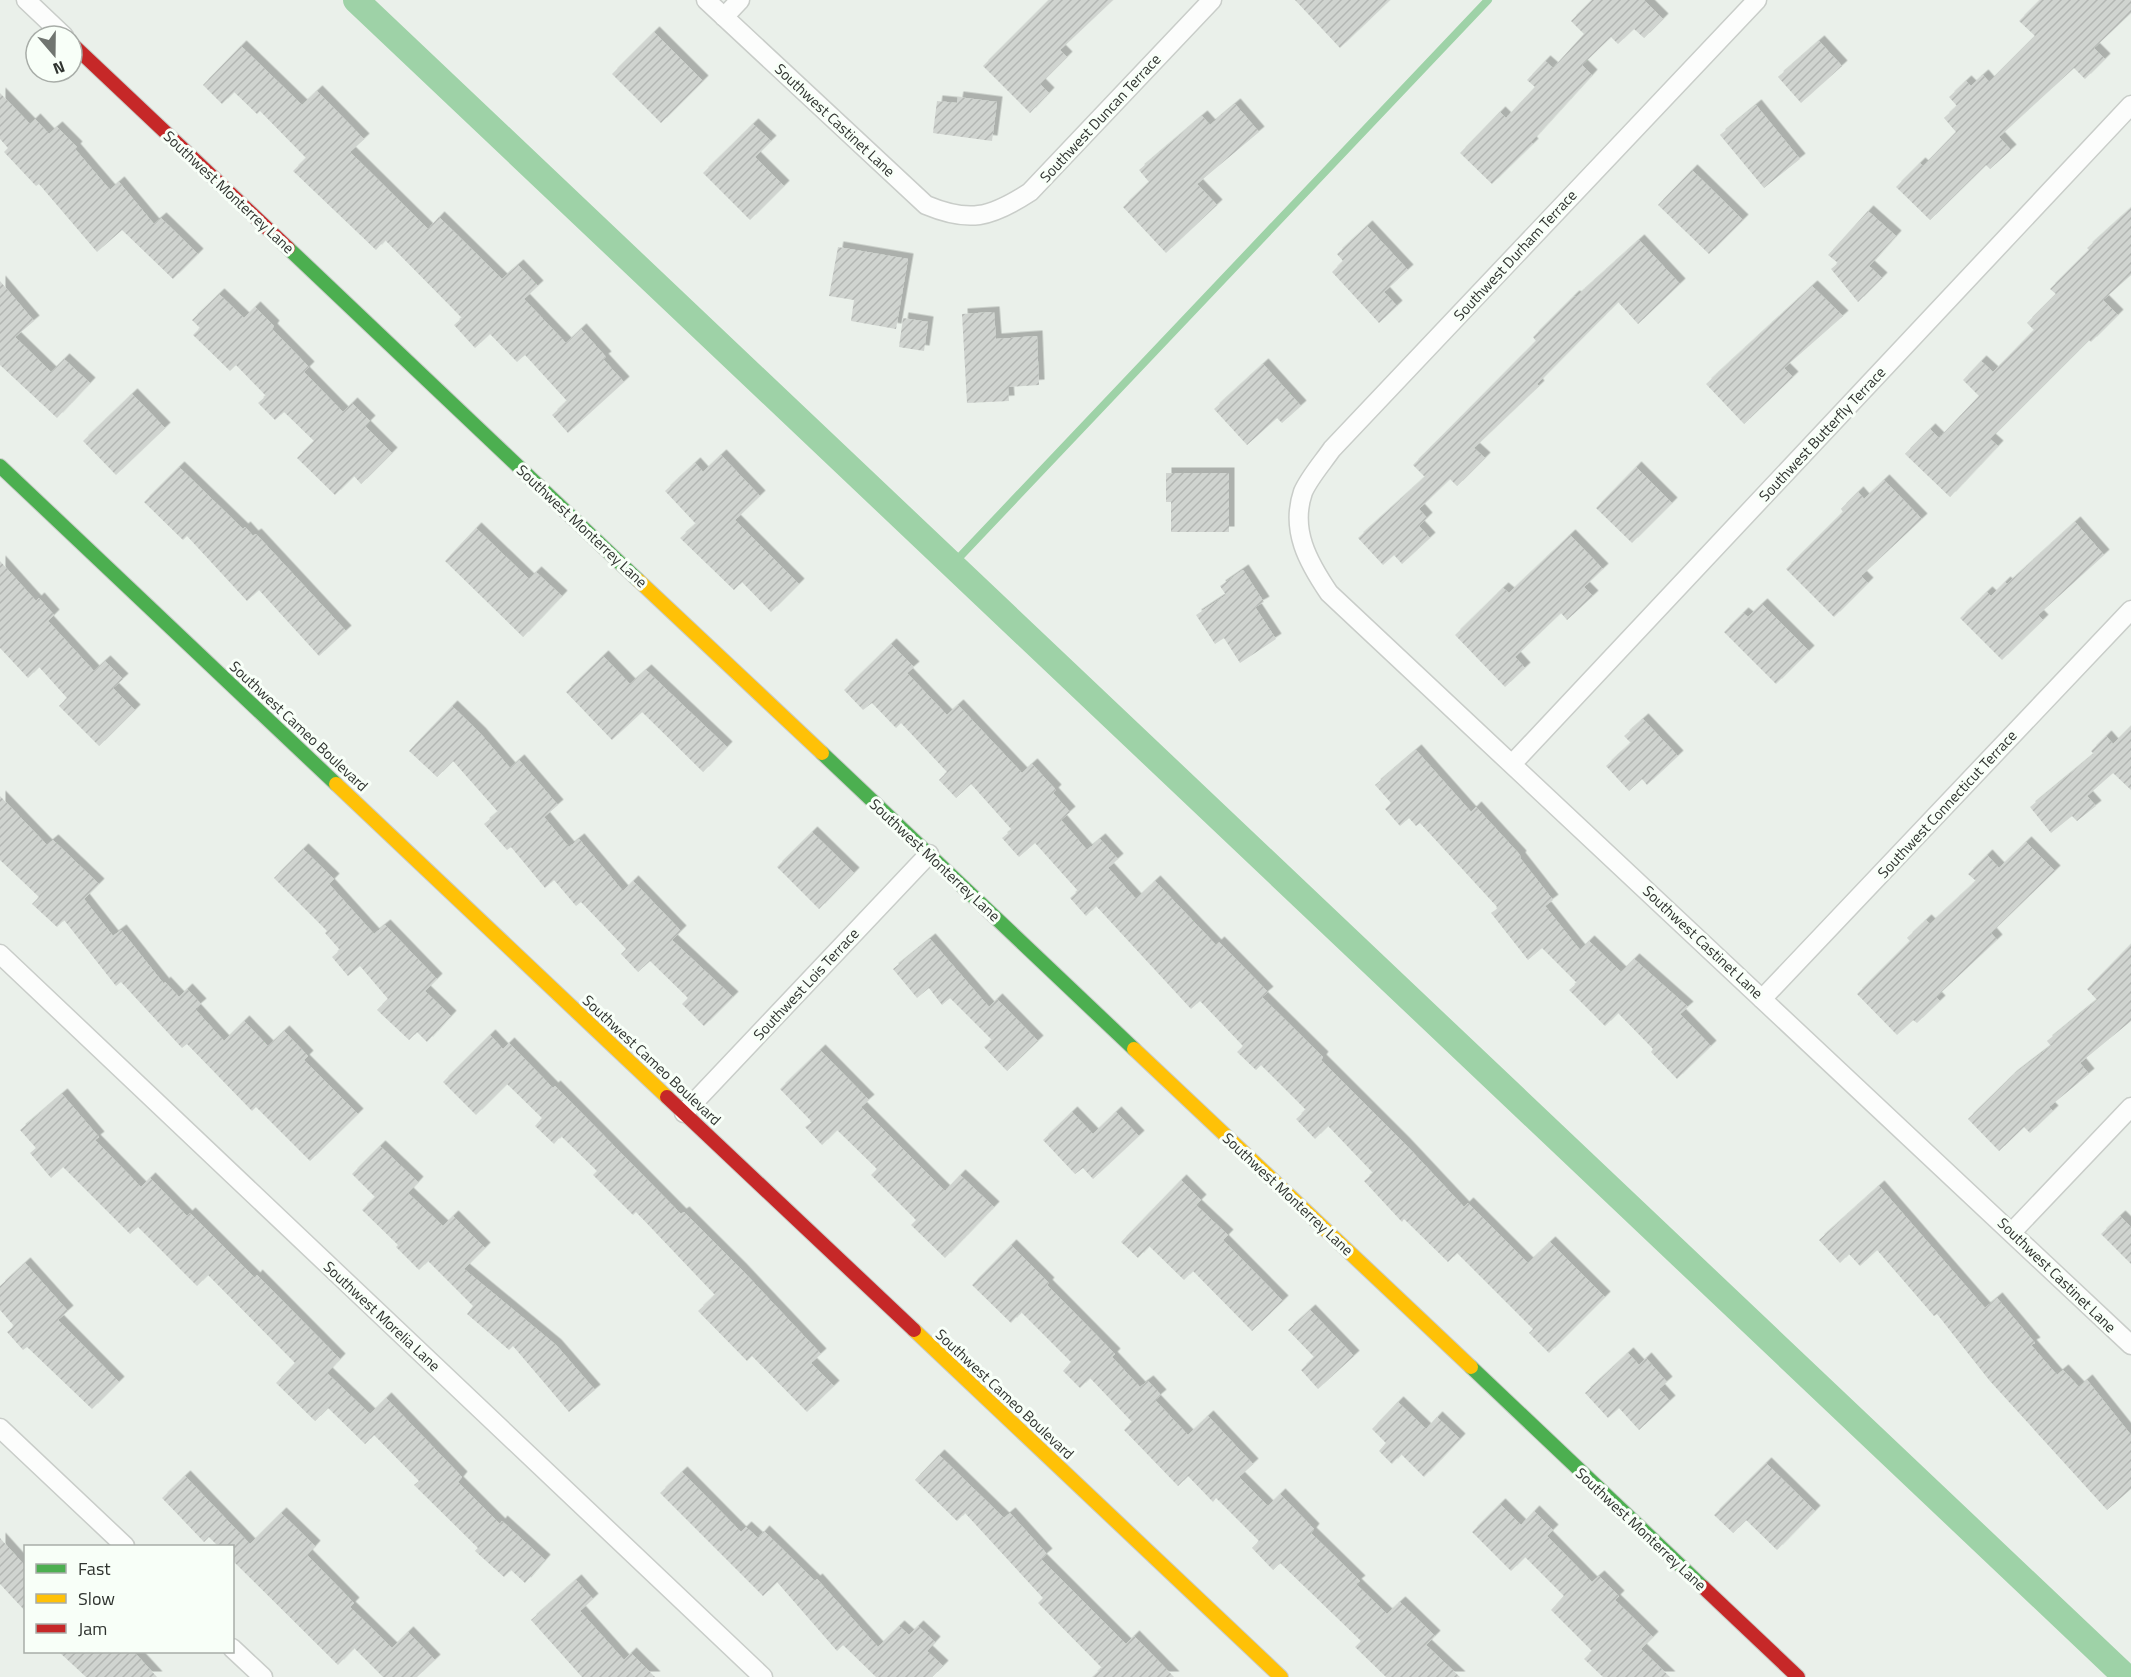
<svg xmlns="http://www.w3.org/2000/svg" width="2131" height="1677" viewBox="0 0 2131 1677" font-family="'Titillium Web',sans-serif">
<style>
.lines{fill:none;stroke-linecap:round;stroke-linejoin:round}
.stream{stroke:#9ed2a7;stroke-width:8}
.canal{stroke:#9ed2a7;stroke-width:26}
.building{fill:url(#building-hatch);filter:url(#shadow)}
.street-casing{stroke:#c9cdc9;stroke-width:21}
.fast-casing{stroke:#c9cdc9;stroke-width:16}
.slow-casing{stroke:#c9cdc9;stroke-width:16}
.jam-casing{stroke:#c9cdc9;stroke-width:16}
.street{stroke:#fcfdfc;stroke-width:18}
.fast{stroke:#4caf50;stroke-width:14}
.slow{stroke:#ffc107;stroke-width:14}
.jam{stroke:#c62828;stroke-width:14}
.labels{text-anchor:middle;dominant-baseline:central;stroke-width:6;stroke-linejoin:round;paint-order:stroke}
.street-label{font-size:15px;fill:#2f332f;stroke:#f8fff8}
</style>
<defs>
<pattern id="building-hatch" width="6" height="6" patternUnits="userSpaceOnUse" patternTransform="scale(1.5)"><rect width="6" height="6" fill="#d0d4d0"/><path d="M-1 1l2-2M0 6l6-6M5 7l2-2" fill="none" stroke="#b3b6b3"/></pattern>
<filter id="shadow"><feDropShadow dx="5.5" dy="-5.5" stdDeviation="0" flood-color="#0004"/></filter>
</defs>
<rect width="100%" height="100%" fill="#eaf0ea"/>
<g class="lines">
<!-- stream -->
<path class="stream" d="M952,565L1488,0"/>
<!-- canal -->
<path class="canal" d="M356,0L2126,1677"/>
</g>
<!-- building -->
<g class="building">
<path d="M1049,0H1113L1060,50L1067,57L1040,84L1049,93L1030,113L983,66Z"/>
<path d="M1295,0H1390L1340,48Z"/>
<path d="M1592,0H1644L1663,19L1644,38L1634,29L1618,44L1611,37L1582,65L1592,75L1531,142L1533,144L1492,184L1460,153L1500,112L1506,118L1535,87L1527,80L1545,61L1553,68L1584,34L1571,21Z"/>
<path d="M2040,0H2131V13L2094,48L2105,59L2085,79L2074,68L1999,137L2011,150L1990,169L1986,165L1930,220L1896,187L1920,163L1923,166L1956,132L1944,118L1957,106L1949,97L1966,81L1971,86L1983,75L1989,82L2035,36L2019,21Z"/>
<path d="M654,32L703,81L661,123L612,74Z"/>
<path d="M1819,41L1842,66L1801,103L1778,77Z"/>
<path d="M241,46L302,105L317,91L364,139L350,152L428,229L439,217L502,279L518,265L538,286L524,299L566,343L581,329L606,357L603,359L624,382L568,433L552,415L567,401L525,355L517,362L490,334L475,348L454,325L462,318L385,240L376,250L293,171L306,158L260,111L257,114L234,92L222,104L203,85Z"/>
<path d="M0,93L30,124L35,119L49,134L57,127L77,147L75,149L110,190L119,182L154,224L161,218L198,254L173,279L122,230L97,252L39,184L36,186L4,152L8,148L0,139Z"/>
<path d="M958,97L997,102L992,141L933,133L937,101L957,103Z"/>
<path d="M1235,104L1259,132L1197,184L1217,205L1166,253L1123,207L1149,182L1139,170L1202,116L1210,125Z"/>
<path d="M1756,105L1800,159L1764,188L1720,135Z"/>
<path d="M753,124L771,141L755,157L784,186L750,220L703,173Z"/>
<path d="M1692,170L1743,220L1709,254L1658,205Z"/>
<path d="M2131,208V275L2103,300L2118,315L2091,342L2089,340L1990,439L1998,446L1950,497L1905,454L1930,429L1939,438L1979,396L1963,380L1981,361L1993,372L2034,330L2027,323L2056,294L2050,289L2089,250L2087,248Z"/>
<path d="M1868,211L1896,236L1869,266L1882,278L1858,302L1831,269L1838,263L1828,255Z"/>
<path d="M1367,226L1408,270L1384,292L1397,306L1379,323L1332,272L1343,261L1337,254Z"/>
<path d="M1639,240L1680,284L1638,324L1618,302L1537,384L1539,386L1474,448L1485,458L1457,486L1450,479L1419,509L1427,518L1419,526L1430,538L1402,564L1394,555L1383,565L1358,538L1425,477L1413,465L1536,341L1533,337L1574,296L1576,297Z"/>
<path d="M838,247L908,259L896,329L851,321L854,300L829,296Z"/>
<path d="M0,281L34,321L15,337L51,372L64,359L90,383L57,418L0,365Z"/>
<path d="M1812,286L1843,316L1784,368L1793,377L1744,424L1706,384Z"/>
<path d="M219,294L244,318L255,307L274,326L272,329L309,367L304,372L343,412L352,403L370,421L365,426L392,453L361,484L354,476L335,495L297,458L314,441L284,412L275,420L258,403L266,396L236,365L230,371L193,335L200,328L192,320Z"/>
<path d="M994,312L996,339L1037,336L1039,385L1008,387L1009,401L967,403L962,314Z"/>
<path d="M903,318L928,322L924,351L899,347Z"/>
<path d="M1263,364L1301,406L1282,423L1277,418L1247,445L1214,409Z"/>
<path d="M132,394L165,428L116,475L83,441Z"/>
<path d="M721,455L760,496L735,520L799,584L771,612L742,582L734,590L680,538L696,524L665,491L695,463L703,472Z"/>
<path d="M179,467L243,529L245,527L253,536L256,534L346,631L319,656L259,590L247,601L187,536L183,540L144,502Z"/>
<path d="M1636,467L1672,503L1632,543L1596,508Z"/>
<path d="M1166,473H1229V532H1171V502H1166Z"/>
<path d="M1884,480L1922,519L1861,576L1868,583L1834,617L1786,569L1843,512L1841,509L1858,492L1864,499Z"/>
<path d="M2075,522L2104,555L2038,615L2043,620L2002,660L1960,618L1987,592L1991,596L2005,582L2007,584Z"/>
<path d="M476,528L529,579L536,572L562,596L523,637L445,561Z"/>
<path d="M1570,535L1603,569L1584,587L1593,596L1567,620L1561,613L1515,657L1525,668L1505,687L1455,635L1503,588L1509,593Z"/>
<path d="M0,561L36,601L39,598L54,615L48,621L94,671L105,661L123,679L113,688L135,710L99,746L59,706L67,698L39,667L28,678L0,648Z"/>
<path d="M1243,570L1264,602L1255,607L1276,639L1240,663L1224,638L1215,644L1196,615L1226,595L1220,586Z"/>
<path d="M1762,604L1809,651L1776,684L1724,632L1743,613L1748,617Z"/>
<path d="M891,644L914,667L907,673L947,715L958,705L1022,773L1032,764L1056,790L1053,793L1070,812L1061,820L1087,850L1100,839L1118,859L1108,868L1136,899L1155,881L1216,945L1219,942L1268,992L1262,997L1323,1057L1321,1060L1405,1144L1464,1207L1468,1203L1528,1263L1550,1242L1605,1297L1549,1353L1529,1333L1533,1329L1457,1253L1448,1262L1404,1219L1402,1222L1364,1181L1373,1173L1328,1126L1315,1139L1296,1119L1306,1110L1261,1065L1256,1070L1237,1052L1243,1046L1200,1001L1191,1009L1096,906L1086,916L1070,898L1078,891L1035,843L1019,857L1002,838L1012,830L971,784L956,798L939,780L947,772L901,723L896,728L872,703L863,710L844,690Z"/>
<path d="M603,656L630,684L646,670L727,747L703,772L642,712L612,740L566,692Z"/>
<path d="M452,706L480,733L510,768L519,760L558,805L544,817L569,847L579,839L623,891L633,881L681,931L672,940L733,997L704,1026L682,1004L688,998L650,961L638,972L621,954L626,949L581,902L576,906L554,880L545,888L511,847L507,850L484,824L498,812L453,761L437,777L409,751Z"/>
<path d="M1643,719L1678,756L1647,785L1642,779L1629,791L1606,766L1631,743L1624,736Z"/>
<path d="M2131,726V790L2113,773L2087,796L2096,806L2077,821L2072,816L2051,833L2030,807L2094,754L2091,751L2106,736L2113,744Z"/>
<path d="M1416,750L1471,812L1476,807L1521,856L1520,858L1553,900L1545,906L1580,950L1589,941L1621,972L1634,959L1688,1007L1680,1014L1711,1046L1677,1079L1651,1052L1653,1049L1618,1013L1605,1026L1569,990L1577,983L1542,948L1528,960L1491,913L1498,908L1420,823L1416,826L1409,818L1400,826L1385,809L1391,803L1375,785Z"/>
<path d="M0,796L47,845L53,840L99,884L84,899L113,936L121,930L164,984L165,982L179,997L187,989L201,1004L195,1009L224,1041L244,1021L268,1046L284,1031L308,1056L304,1060L358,1114L310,1161L256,1107L252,1111L187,1044L182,1048L121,982L116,986L64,920L57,927L32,904L39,897L0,860Z"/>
<path d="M812,832L854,873L819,909L777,867Z"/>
<path d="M2026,842L2055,871L1991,933L1997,940L1936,997L1940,1001L1917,1023L1913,1020L1897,1035L1857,994L1910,941L1907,938L1926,920L1930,924L1976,881L1968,874L1987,855L1999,868Z"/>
<path d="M303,849L334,879L329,884L374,934L385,925L437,979L425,991L451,1016L427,1042L417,1032L409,1040L377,1010L388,999L360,966L348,976L332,957L340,950L325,933L327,931L274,878Z"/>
<path d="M930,939L989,1007L997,999L1038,1041L1007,1071L984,1047L992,1040L950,998L942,1005L929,988L917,998L893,969Z"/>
<path d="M2131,944V1021L2080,1063L2089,1074L2049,1107L2053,1111L2030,1133L2024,1127L1999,1151L1968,1119L2012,1076L2051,1046L2047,1041L2097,1000L2087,989Z"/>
<path d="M490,1035L503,1049L509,1043L553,1088L555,1086L681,1214L684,1212L741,1269L821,1354L811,1363L834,1386L807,1412L752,1356L747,1361L698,1311L715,1295L636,1212L633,1215L593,1175L597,1171L561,1136L554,1144L535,1126L542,1118L507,1084L476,1115L443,1082Z"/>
<path d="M820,1050L869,1100L861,1107L945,1191L960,1175L994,1207L945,1258L911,1225L916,1220L871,1175L877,1169L837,1130L822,1145L805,1127L812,1122L780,1089Z"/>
<path d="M62,1094L99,1137L95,1140L141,1187L150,1178L187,1216L190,1213L255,1278L257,1275L340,1359L327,1373L370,1414L386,1398L462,1477L458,1482L500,1524L502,1521L545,1560L525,1583L511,1570L504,1577L475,1551L478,1548L414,1485L419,1481L374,1435L365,1444L328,1408L315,1421L276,1383L295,1363L208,1275L197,1286L138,1227L130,1234L63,1167L51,1178L30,1153L36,1148L20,1130Z"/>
<path d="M1072,1112L1093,1134L1116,1112L1139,1136L1093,1179L1083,1168L1075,1174L1043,1140Z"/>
<path d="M380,1146L418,1182L408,1193L443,1226L453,1216L485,1248L464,1269L556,1345L595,1390L569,1412L513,1346L509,1350L467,1314L473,1306L428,1261L419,1270L396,1247L398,1245L362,1210L375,1197L352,1174Z"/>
<path d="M1181,1180L1201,1200L1196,1205L1228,1235L1223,1240L1283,1301L1252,1331L1193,1271L1184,1280L1149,1246L1138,1258L1121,1242Z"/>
<path d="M1879,1186L1985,1308L1997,1298L2035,1343L2031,1345L2057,1375L2063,1370L2079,1387L2087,1380L2131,1435V1489L2107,1510L1989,1380L1937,1314L1934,1316L1877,1250L1860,1266L1849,1254L1840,1263L1819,1240Z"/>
<path d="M2120,1216L2131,1227V1264L2101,1234Z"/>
<path d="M1011,1245L1049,1283L1047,1285L1115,1354L1112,1357L1140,1387L1148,1381L1161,1395L1155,1400L1188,1435L1208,1416L1253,1464L1239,1477L1268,1506L1280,1494L1314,1529L1311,1533L1360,1581L1356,1584L1387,1614L1400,1602L1435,1636L1426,1645L1460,1677H1386L1355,1647L1361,1641L1280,1563L1273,1570L1252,1548L1259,1541L1216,1498L1213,1502L1188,1476L1178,1486L1124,1430L1132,1422L1090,1378L1080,1388L1063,1371L1071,1362L1021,1312L1011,1323L972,1285Z"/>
<path d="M25,1263L68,1311L58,1320L119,1382L92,1409L27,1347L23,1350L7,1332L14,1326L0,1310V1286Z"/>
<path d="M1310,1310L1354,1356L1318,1389L1301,1370L1314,1357L1288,1330Z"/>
<path d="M1628,1353L1639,1365L1646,1358L1667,1382L1659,1389L1670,1401L1639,1430L1619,1408L1608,1418L1585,1393Z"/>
<path d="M1398,1402L1426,1429L1437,1417L1460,1439L1424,1477L1401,1454L1392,1464L1379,1451L1386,1443L1372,1429Z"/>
<path d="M939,1455L1004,1518L1010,1513L1047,1554L1041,1559L1126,1644L1134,1636L1174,1677H1092L1102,1668L1038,1603L1043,1598L965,1513L957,1521L915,1480Z"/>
<path d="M1766,1463L1815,1511L1777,1550L1746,1520L1733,1533L1714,1515Z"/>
<path d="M682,1472L741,1532L746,1527L758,1538L764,1531L815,1581L817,1579L878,1647L899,1626L909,1635L918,1626L935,1642L927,1651L943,1666L932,1677H876L843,1645L837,1651L777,1582L763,1596L660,1493Z"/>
<path d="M185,1476L250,1544L281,1513L315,1546L307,1555L354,1603L350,1607L392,1648L408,1632L435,1660L417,1677H383L354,1648L338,1665L232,1560V1546H218L209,1537L204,1542L162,1498Z"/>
<path d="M1500,1504L1521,1525L1534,1511L1553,1530L1547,1536L1592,1582L1599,1576L1619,1596L1615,1600L1653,1637L1641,1649L1670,1677H1603L1584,1659L1592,1651L1551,1610L1564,1596L1525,1557L1511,1571L1472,1532Z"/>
<path d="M0,1538L26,1567V1612L0,1584Z"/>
<path d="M576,1580L593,1599L580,1611L624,1660L631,1653L655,1677H582L531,1620Z"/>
<path d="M59,1652H134L157,1677H86Z"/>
</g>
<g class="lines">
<!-- street casing -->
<g class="street-casing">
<g id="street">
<path d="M26,0L64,36"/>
<path d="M706,0L926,205C969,223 990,218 1030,192L1212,0"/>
<path d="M1757,0L1332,449C1323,462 1309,478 1303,492C1290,530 1308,562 1329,593L2131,1345"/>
<path d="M724,17L740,0"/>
<path d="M1513,763L2131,105"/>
<path d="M0,954L763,1677"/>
<path d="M1762,999L2131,610"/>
<path d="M684,1113L929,854"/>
<path d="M2012,1232L2131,1107"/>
<path d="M0,1428L125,1546"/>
<path d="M232,1648L263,1677"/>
</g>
</g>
<!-- fast casing -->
<g class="fast-casing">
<g id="fast">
<path d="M288,248L638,580"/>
<path d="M0,466L336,784"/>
<path d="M822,753L1134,1049"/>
<path d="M1471,1367L1703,1587"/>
</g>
</g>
<!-- slow casing -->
<g class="slow-casing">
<g id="slow">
<path d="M638,580L822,753"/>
<path d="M336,784L667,1097"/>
<path d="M1134,1049L1471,1367"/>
<path d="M914,1330L1281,1677"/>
</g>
</g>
<!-- jam casing -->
<g class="jam-casing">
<g id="jam">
<path d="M72,44L288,248"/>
<path d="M667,1097L914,1330"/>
<path d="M1703,1587L1798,1677"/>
</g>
</g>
<!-- street -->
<use href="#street" class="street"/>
<!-- fast -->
<use href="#fast" class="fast"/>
<!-- slow -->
<use href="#slow" class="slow"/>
<!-- jam -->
<use href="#jam" class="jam"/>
</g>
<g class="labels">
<!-- street labels -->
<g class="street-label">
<text transform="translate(1100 118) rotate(-47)">Southwest Duncan Terrace</text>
<text transform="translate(835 120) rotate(43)">Southwest Castinet Lane</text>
<text transform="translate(229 192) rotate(43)">Southwest Monterrey Lane</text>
<text transform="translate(1515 255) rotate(-47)">Southwest Durham Terrace</text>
<text transform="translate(1822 434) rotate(-47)">Southwest Butterfly Terrace</text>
<text transform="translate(582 526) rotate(43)">Southwest Monterrey Lane</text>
<text transform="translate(299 726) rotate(43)">Southwest Cameo Boulevard</text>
<text transform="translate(1947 804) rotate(-47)">Southwest Connecticut Terrace</text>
<text transform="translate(935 860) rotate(43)">Southwest Monterrey Lane</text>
<text transform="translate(1703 942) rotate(43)">Southwest Castinet Lane</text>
<text transform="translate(806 984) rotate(-47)">Southwest Lois Terrace</text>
<text transform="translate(652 1060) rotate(43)">Southwest Cameo Boulevard</text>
<text transform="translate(1288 1194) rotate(43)">Southwest Monterrey Lane</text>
<text transform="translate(2057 1275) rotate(44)">Southwest Castinet Lane</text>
<text transform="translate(382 1316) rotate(43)">Southwest Morelia Lane</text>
<text transform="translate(1005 1394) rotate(43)">Southwest Cameo Boulevard</text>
<text transform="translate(1641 1529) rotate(43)">Southwest Monterrey Lane</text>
</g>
</g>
<!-- legend -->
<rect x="24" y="1545" width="210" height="108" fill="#f8fff8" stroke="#a8ada8" stroke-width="1.5"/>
<rect x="36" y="1564" width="30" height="9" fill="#4caf50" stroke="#a8ada8" stroke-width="1.5"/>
<text x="78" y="1575" font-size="18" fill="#2f332f">Fast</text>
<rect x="36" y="1594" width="30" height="9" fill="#ffc107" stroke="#a8ada8" stroke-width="1.5"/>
<text x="78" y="1605" font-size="18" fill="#2f332f">Slow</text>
<rect x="36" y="1624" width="30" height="9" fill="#c62828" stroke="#a8ada8" stroke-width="1.5"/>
<text x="78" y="1635" font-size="18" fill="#2f332f">Jam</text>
<!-- north arrow -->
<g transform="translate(54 54) rotate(160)"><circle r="28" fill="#f8fff8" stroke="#a8ada8" stroke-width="1.5"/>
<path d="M0-4.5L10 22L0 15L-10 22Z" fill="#707570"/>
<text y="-9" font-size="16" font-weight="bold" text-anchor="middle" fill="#2f332f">N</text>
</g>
</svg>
